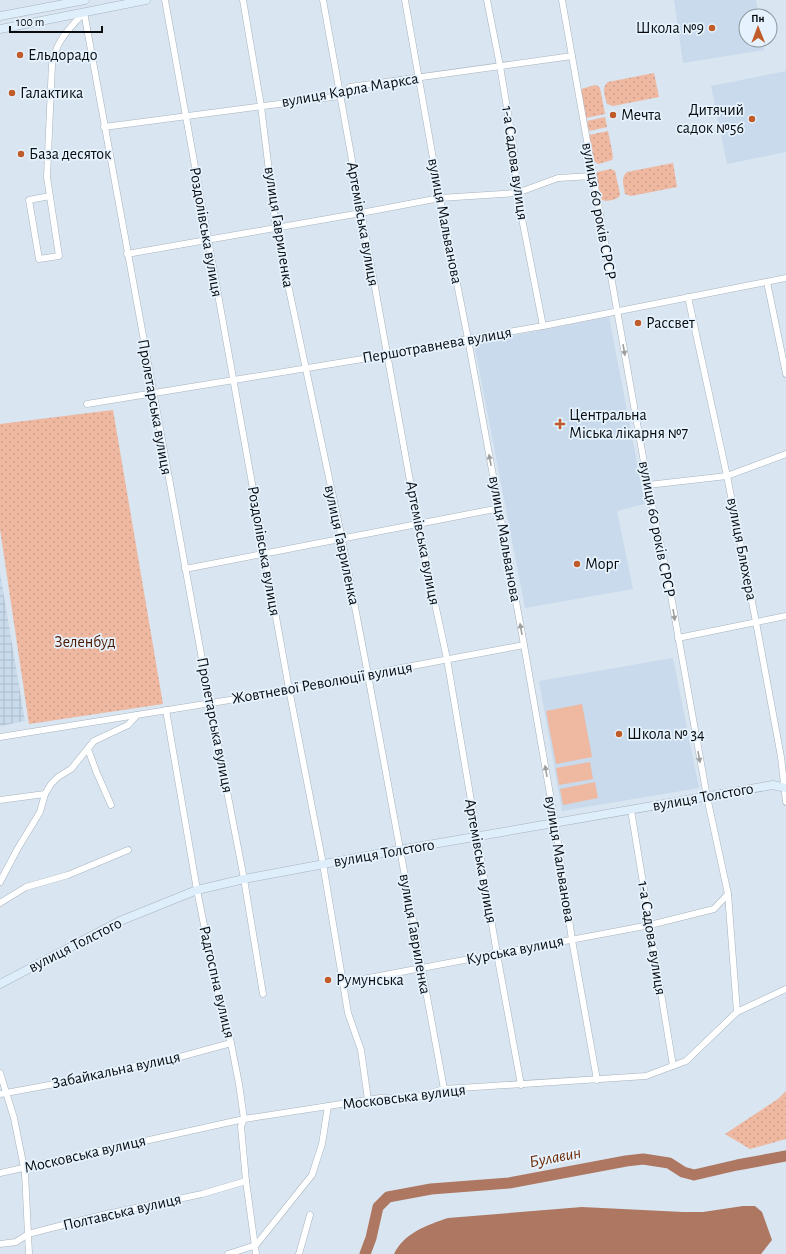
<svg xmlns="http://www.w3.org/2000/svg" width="786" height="1254" viewBox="0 0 786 1254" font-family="'Alegreya Sans',sans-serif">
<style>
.built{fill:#c8daeb}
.industrial{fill:url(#industrial-grid)}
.grass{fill:url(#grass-dots)}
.pitch{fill:#eeb8a1}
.water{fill:#ad7761}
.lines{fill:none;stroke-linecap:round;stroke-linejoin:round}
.river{stroke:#ad7761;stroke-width:11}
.street-casing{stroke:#a7b3be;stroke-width:7}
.secondary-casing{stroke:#a7b3be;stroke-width:9}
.street{stroke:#fff;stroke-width:6}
.secondary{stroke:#dfeefb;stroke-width:8}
.oneway{fill:#9c9e9f}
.poi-dot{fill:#c05b2a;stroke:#e6f3fe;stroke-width:1.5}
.labels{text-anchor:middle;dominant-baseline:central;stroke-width:3.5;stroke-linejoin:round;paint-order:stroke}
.poi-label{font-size:16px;fill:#080c0f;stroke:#e6f3fe;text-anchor:start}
.street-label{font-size:16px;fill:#080c0f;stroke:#e6f3fe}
.park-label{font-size:16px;fill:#4d1a01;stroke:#e6f3fe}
.water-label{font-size:17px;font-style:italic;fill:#6f2b06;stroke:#e6f3fe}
</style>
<defs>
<pattern id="industrial-grid" width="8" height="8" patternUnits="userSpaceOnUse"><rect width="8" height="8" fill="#c8daeb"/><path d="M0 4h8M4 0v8" fill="none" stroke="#aabac8"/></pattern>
<pattern id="grass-dots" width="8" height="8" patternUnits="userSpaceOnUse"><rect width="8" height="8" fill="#eeb8a1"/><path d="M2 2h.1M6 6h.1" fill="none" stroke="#cb9d89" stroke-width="1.8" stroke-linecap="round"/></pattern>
</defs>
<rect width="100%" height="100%" fill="#d9e5f1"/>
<!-- built -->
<g class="built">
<path d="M674,0H756L759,16H746V40H763L764,50L683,63Z"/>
<path d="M786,71V152L727,164L711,86Z"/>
<path d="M609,317L645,504L617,511L633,589L525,608L474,343Z"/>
<path d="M673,658L699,788L562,811L539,681Z"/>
</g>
<!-- industrial -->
<path class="industrial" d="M0,573L25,721L0,726Z"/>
<!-- grass -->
<g class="grass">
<path d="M654,73L659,97L613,106L607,104C605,96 601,88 608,82Z"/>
<path d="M595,85L598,86L600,88L605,114L586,118L581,89Z"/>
<path d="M605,117L607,127L589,131L587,121Z"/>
<path d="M608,131L613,156L612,160L598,164L594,161L589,135Z"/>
<path d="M673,163L677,187L631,196L625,194C624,186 620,178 627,172Z"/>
<path d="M611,169L615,171L620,194L619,197C614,200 607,202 602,200L601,198L596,175L597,172Z"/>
<path d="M113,410L163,704L29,724L0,529V424Z"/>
<path d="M786,1091V1139L750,1149L725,1134L778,1099Z"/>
</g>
<!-- pitch -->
<g class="pitch">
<path d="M582,704L592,757L556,764L546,711Z"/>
<path d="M590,762L593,779L559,785L556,768Z"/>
<path d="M595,782L598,798L563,805L560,789Z"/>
</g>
<!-- water -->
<path class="water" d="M743,1206H755L762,1212L772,1240L761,1254H394C404,1233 427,1225 448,1218L582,1207L683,1212H703Z"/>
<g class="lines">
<!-- river -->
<path class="river" d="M365,1254L371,1238L378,1207L388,1197L431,1189L509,1183L626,1161L643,1159L669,1163L683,1172L694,1175L737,1165L786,1156"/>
<!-- street casing -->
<g class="street-casing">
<g id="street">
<path d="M165,0L289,689L323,864L348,1013L361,1050L368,1100"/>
<path d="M243,0L261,106L276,228L342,539L368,675L444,1089"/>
<path d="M323,0L418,525L447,659L497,954L521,1085"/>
<path d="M405,0L440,198L468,339L524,645L555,823L572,940L597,1080"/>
<path d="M487,0L500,66L514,150L517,193L543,326"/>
<path d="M562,0L648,485L670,590L707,797L728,894L737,1012"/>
<path d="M104,127L340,96L350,87L572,56"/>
<path d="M50,196L29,200L39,259L59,256L47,177L52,64C57,39 68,31 84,12L210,703L244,879L263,994"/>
<path d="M127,254L361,213L440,198L517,193L558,178L593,176"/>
<path d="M767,282L786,374"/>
<path d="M688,297L727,476L756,622L781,757L786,802"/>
<path d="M87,404L387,355L468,339L543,326L786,278"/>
<path d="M648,485L727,476L786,454"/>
<path d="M185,569L500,508"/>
<path d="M678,638L786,616"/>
<path d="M166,710L197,890L219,1000L231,1043L239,1084L244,1119L241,1126L246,1181L256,1254"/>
<path d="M0,737L236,699L524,645"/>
<path d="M88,749L96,771L111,805"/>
<path d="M0,800L45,794"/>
<path d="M631,810L673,1066"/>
<path d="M0,882L18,848L40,812L45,794L51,784L58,777L71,769L94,741L128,725L137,715"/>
<path d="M0,903L26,887L68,875L128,850"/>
<path d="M342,983L650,925L714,909L728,894"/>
<path d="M0,1073L14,1118L25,1173L29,1254"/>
<path d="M0,1094L60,1083L148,1063L176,1058L231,1043"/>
<path d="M0,1173L244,1119L380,1098L410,1099L444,1089L646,1076L686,1061L737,1012L786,989"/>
<path d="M0,1244L16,1242L28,1234L102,1215L202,1194L246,1181"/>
<path d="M228,1254L256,1245L312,1175L322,1144L328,1106"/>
<path d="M299,1254L310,1215"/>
</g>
</g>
<!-- secondary casing -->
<g class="secondary-casing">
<g id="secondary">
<path d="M0,16L85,0"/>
<path d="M0,29L146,0"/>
<path d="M0,984L120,921L197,890L244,879L399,850L773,785L786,788"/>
</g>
</g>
<!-- street -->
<use href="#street" class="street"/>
<!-- secondary -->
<use href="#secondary" class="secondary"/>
</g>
<!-- one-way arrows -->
<defs><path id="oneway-solid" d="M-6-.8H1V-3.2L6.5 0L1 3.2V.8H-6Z"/></defs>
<g class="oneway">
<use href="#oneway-solid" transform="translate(624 350) rotate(80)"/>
<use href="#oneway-solid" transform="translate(490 460) rotate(-101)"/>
<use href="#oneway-solid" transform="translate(674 615) rotate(81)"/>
<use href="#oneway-solid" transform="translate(521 629) rotate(-100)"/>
<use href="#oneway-solid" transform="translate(699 757) rotate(80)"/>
<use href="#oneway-solid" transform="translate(546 771) rotate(-100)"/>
</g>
<!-- markers -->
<g class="poi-dot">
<circle cx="712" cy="28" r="4"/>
<circle cx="20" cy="55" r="4"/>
<circle cx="12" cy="93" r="4"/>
<circle cx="613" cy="115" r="4"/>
<circle cx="752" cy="119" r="4"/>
<circle cx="21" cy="154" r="4"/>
<circle cx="638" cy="323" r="4"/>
<path d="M558 418h4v4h4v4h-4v4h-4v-4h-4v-4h4z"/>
<circle cx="577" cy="564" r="4"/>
<circle cx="619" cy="734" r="4"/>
<circle cx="328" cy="980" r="4"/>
</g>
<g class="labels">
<!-- poi labels -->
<g class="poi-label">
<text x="704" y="28" text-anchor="end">Школа №9</text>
<text x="28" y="55">Ельдорадо</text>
<text x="20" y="93">Галактика</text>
<text x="744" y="110" text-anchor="end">Дитячий<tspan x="744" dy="18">садок №56</tspan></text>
<text x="621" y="115">Мечта</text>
<text x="29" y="154">База десяток</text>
<text x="646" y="323">Рассвет</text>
<text x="569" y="415">Центральна<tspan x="569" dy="18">Міська лікарня №7</tspan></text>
<text x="585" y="564">Морг</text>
<text x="627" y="734">Школа № 34</text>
<text x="336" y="980">Румунська</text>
</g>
<!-- street labels -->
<g class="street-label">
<text transform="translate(350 90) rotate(-10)">вулиця Карла Маркса</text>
<text transform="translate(515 163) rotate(82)">1-а Садова вулиця</text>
<text transform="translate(599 211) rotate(80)">вулиця 60 років СРСР</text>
<text transform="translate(445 221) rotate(79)">вулиця Мальванова</text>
<text transform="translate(363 224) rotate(80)">Артемівська вулиця</text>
<text transform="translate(279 227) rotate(81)">вулиця Гавриленка</text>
<text transform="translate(206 232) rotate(80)">Роздолівська вулиця</text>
<text transform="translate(437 345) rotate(-10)">Першотравнева вулиця</text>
<text transform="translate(155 407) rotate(80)">Пролетарська вулиця</text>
<text transform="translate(657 529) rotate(79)">вулиця 60 років СРСР</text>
<text transform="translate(505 539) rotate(80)">вулиця Мальванова</text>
<text transform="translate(423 543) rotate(79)">Артемівська вулиця</text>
<text transform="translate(342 545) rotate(78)">вулиця Гавриленка</text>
<text transform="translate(742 549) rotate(79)">вулиця Блюхера</text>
<text transform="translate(264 551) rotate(80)">Роздолівська вулиця</text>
<text transform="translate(322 683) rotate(-10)">Жовтневої Революції вулиця</text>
<text transform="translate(215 725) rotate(79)">Пролетарська вулиця</text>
<text transform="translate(703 797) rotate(-10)">вулиця Толстого</text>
<text transform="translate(384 853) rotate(-10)">вулиця Толстого</text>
<text transform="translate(560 859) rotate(81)">вулиця Мальванова</text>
<text transform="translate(481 861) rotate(80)">Артемівська вулиця</text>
<text transform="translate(415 934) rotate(80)">вулиця Гавриленка</text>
<text transform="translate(652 938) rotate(81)">1-а Садова вулиця</text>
<text transform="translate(75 945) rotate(-27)">вулиця Толстого</text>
<text transform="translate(515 950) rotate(-11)">Курська вулиця</text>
<text transform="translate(217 982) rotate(77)">Радгоспна вулиця</text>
<text transform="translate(116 1070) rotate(-12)">Забайкальна вулиця</text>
<text transform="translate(404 1097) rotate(-7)">Московська вулиця</text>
<text transform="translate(85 1154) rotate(-13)">Московська вулиця</text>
<text transform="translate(122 1212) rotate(-13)">Полтавська вулиця</text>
</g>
<!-- park labels -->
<g class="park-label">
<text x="85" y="642">Зеленбуд</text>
</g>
<!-- water labels -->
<g class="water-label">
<text transform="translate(555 1157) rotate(-11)">Булавин</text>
</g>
</g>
<!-- north arrow -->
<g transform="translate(758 28) rotate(359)"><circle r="19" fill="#e6f3fe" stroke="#8d979e"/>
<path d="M0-3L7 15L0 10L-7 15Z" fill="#c05b2a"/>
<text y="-6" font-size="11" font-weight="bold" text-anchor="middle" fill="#080c0f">Пн</text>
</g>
<!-- scale -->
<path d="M10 26v6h92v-6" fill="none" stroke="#080c0f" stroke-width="2"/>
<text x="16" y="26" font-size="12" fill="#080c0f" stroke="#e6f3fe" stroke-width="3" paint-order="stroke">100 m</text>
</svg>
